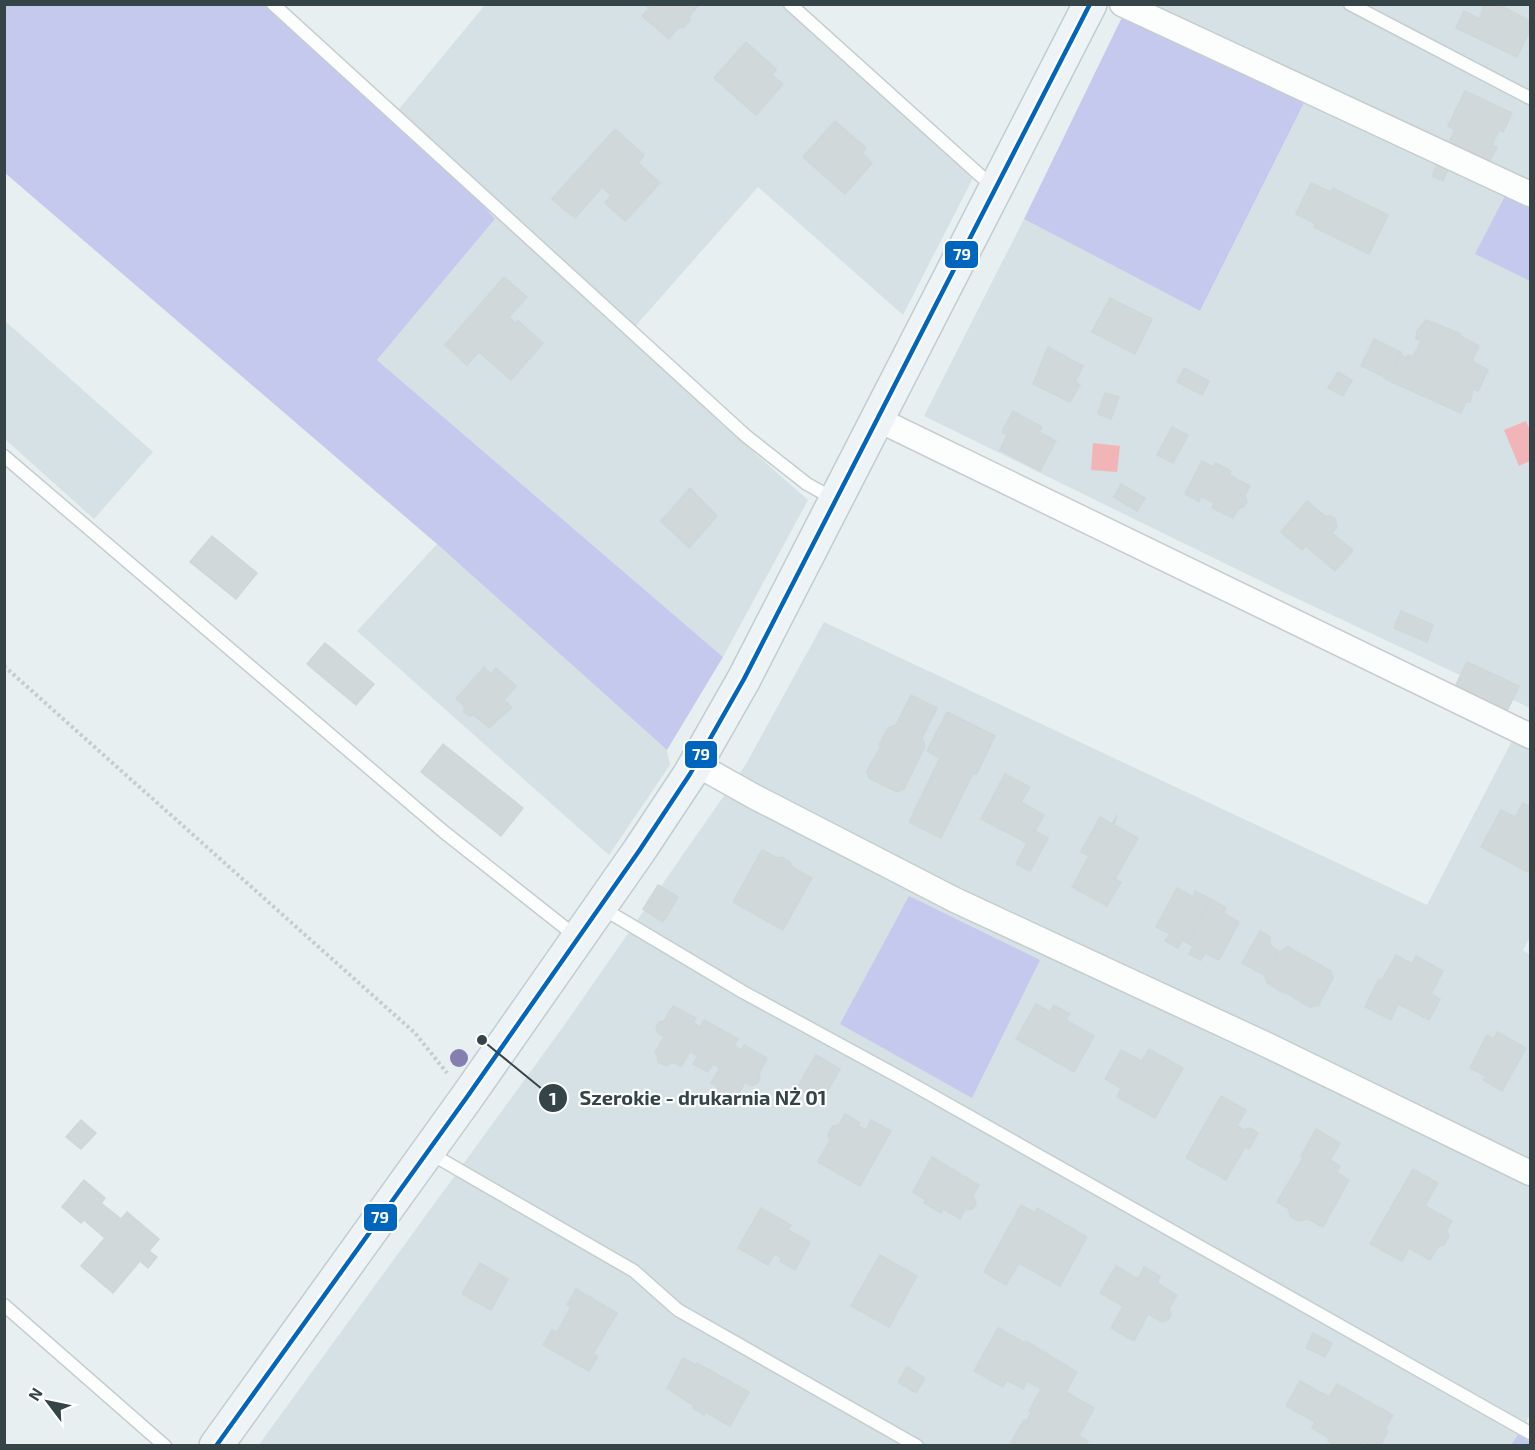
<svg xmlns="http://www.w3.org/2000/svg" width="1535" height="1450" viewBox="0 0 1535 1450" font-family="'Exo 2',sans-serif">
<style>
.residential{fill:#d5e1e5}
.green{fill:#c6c9ee}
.water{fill:#f2b5b7}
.building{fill:#d0d8da;stroke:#ced7d9;stroke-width:1.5}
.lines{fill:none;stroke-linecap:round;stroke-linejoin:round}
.lane-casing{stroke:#c6cdce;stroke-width:15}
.street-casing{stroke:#c6cdce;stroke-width:27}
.secondary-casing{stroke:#c0cdd1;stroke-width:36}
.path{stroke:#c6cdce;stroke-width:4;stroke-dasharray:3 3;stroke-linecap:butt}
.lane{stroke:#fcfdfd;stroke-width:12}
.street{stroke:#fcfdfd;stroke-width:24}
.secondary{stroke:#eef3f6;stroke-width:33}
.bus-1-casing{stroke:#fff;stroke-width:9}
.bus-1{stroke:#0065bd;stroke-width:4.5}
.tree{fill:#847fb1}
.leader{fill:none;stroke:#344447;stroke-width:2}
.callout-dot{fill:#344447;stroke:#fff;stroke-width:2}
.mark-label{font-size:18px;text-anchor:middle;font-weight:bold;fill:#fff}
.callout-label{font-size:20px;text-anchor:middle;font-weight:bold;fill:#344447;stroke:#fff;stroke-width:4.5;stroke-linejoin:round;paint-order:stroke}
.line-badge{stroke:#fff;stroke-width:2}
.badge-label{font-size:16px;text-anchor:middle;font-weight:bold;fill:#fff}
</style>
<rect width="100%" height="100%" fill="#e8eff0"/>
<!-- residential -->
<g class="residential">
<path d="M485,5H790L975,174L903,315L758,187L632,330L716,419L808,500L723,657L377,360L495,219L399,109Z"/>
<path d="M1144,5H1530V189Z"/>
<path d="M1304,103L1450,164L1505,196L1530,208V708L1283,592L924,416L1024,219L1200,311Z"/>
<path d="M5,321L153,452L94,519L5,439Z"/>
<path d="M437,544L667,750L670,765L609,855L357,631Z"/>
<path d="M824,622L1427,905L1514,737L1530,745V937L1523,950L1530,955V1415L1511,1445L258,1446L563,1027L746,764Z"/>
</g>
<!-- green -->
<g class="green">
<path d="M5,5H277L399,109L495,219L377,360L723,657L667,750L437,544L5,173Z"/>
<path d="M1125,11L1304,103L1200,311L1024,219Z"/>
<path d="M1505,196L1530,208V281L1475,254Z"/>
<path d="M909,896L1040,960L972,1098L840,1024Z"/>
<path d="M1518,1434L1530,1442V1445H1511Z"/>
</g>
<!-- water -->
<g class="water">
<path d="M1526,421L1530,431V461L1519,466L1504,430Z"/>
<path d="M1093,443L1120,446L1117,472L1091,470Z"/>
</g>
<!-- building -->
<g class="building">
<path d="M645,4H698L699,5L690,15V20L684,27L678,28L669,39L642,16L649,9Z"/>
<path d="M1484,4H1498L1530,21V30L1517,57L1456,28L1464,11L1480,19Z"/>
<path d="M746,42L776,69L772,75L783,84L756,115L714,78Z"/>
<path d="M1465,91L1512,113L1503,132L1499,130L1492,145L1497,147L1488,164L1448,144L1455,130L1448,126Z"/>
<path d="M835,121L866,148L862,153L872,163L845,194L803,157Z"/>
<path d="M615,129L644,155L638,163L660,183L625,221L605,203L611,195L602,187L575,218L552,199Z"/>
<path d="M1439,160L1450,165L1443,181L1432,176Z"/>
<path d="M1311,183L1331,192L1333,188L1388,215L1369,254L1314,227L1316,224L1296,214Z"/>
<path d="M504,277L527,297L509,317L516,324L518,321L543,343L511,380L479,352L467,365L445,345Z"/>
<path d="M1110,298L1152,319L1135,354L1092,332Z"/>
<path d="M1426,320L1461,334L1460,336L1479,346L1472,361L1488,370L1478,391L1473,389L1470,402H1466L1461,413L1385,379L1386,378L1389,379L1400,354L1407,358L1408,355L1413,357L1421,341L1416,339L1417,331Z"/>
<path d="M1374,339L1401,352L1389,379L1361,366Z"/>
<path d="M1048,347L1083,366L1075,382L1080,385L1070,402L1033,384Z"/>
<path d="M1184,368L1209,381L1202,395L1177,382Z"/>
<path d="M1338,372L1352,380L1343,396L1328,388Z"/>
<path d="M1105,393L1119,397L1111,419L1098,414Z"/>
<path d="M1013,411L1042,427L1039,432L1056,441L1040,471L1000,450L1007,435L1002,432Z"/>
<path d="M1172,427L1188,435L1173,463L1157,455Z"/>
<path d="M1202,461L1213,467L1216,463L1231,471L1229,475L1250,486L1245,495L1247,502L1244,507L1238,509L1233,518L1212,508L1214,503L1201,496L1199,502L1185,494Z"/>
<path d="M1121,484L1145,498L1137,511L1114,497Z"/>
<path d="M690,488L717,516L689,548L661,521Z"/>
<path d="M1307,501L1325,516H1331L1335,519L1337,527L1332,533L1353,550L1335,571L1306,546L1302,550L1281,532Z"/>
<path d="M212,536L257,573L236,599L190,562Z"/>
<path d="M1401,611L1433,625L1427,642L1394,628Z"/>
<path d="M325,643L374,684L356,705L307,664Z"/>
<path d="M1467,662L1519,686L1507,711L1455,687Z"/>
<path d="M484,667L491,674L496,668L516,686L504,700L512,707L489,728L474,715L469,716L464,712V706L456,699Z"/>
<path d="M911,695L937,708L922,738L925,746L904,789L897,792L869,778L867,771L881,746L879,745L888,728L896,725Z"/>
<path d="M947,712L995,736L976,775L973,773L941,838L909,822L940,758L927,751Z"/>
<path d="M443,744L523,808L501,836L421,772Z"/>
<path d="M1005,774L1030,787L1021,802L1044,815L1035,831L1048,838L1030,871L1016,864L1027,843L981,819Z"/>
<path d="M1523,803L1530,807V873L1481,847L1501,810L1515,817Z"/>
<path d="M1117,815L1114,825L1138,838L1115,879L1121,882L1107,906L1072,887L1089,856L1081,852L1100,817L1112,824Z"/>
<path d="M762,850L777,858L782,857L790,862L792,867L812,878L783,930L733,902Z"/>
<path d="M658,885L678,897L663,922L643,909Z"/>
<path d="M1177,888L1193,897L1195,891L1211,899L1187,943L1182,940L1178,948L1165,941L1170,934L1156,927Z"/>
<path d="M1211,899L1226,908L1223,913L1239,922L1219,960L1205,953L1201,960L1189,954L1193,946L1187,943Z"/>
<path d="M1260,931L1270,937V945L1279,952L1266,976L1242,963Z"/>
<path d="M1288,947L1331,971L1333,978L1318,1006H1312L1311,1008L1285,992L1284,993L1268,984L1265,977L1279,952Z"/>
<path d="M1396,955L1412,964L1416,956L1443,971L1431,994L1440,999L1429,1020L1398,1004L1391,1020L1365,1007L1379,979L1382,980Z"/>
<path d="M1036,1004L1050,1012L1054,1005L1070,1014L1066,1020L1094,1036L1074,1072L1016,1039Z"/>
<path d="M673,1006L696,1018L693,1023L700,1027L704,1020L738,1039L734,1046L741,1050L744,1045L767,1058L759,1074L760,1079L757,1084L751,1086L745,1082L736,1098L728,1100L720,1096L719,1089L711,1083L720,1068L713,1064L708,1072L693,1064L698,1056L690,1051L681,1067L673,1062L666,1066L658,1062L657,1054L655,1053L664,1037L658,1033L656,1027L659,1022L664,1021Z"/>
<path d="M1497,1032L1526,1048L1502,1091L1483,1080L1486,1076L1470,1068L1487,1035L1494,1039Z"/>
<path d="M1149,1049L1183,1068L1155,1118L1117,1097L1121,1088L1105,1079L1121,1050L1142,1061Z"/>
<path d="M816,1055L840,1069L821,1102L797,1088Z"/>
<path d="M1221,1096L1246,1110L1237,1126L1244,1130L1250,1128L1258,1133L1249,1149L1245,1147L1226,1180L1186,1158Z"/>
<path d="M845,1114L860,1123L858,1126L866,1130L871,1120L891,1131L860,1186L818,1162L830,1140L828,1134L833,1126L839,1125Z"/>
<path d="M81,1120L96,1133L81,1149L66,1137Z"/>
<path d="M1316,1129L1340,1143L1330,1160L1340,1166L1337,1173L1349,1180L1323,1227L1308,1219L1299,1221L1291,1217L1288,1208L1277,1202L1301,1162L1303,1157L1301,1156Z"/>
<path d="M932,1157L979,1185L973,1196L976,1203L973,1209L965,1210L960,1219L943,1209L941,1213L924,1203L926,1200L913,1192Z"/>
<path d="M1413,1169L1438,1183L1425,1206L1452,1221L1447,1230L1449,1236L1444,1245L1438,1247L1430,1260L1409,1248L1402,1261L1370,1244Z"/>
<path d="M84,1180L105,1198L101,1203L121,1219L127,1212L159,1239L149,1251L157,1257L148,1268L140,1261L113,1293L81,1266L105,1238L84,1220L81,1223L62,1207Z"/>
<path d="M1021,1205L1035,1213L1037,1208L1087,1237L1060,1286L1019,1263L1006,1285L984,1272Z"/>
<path d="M761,1208L791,1225L788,1230L810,1242L795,1270L780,1261L782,1258L774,1254L768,1265L738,1248Z"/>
<path d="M880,1255L917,1276L889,1327L851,1306Z"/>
<path d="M480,1263L508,1279L491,1310L462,1294Z"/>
<path d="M1116,1266L1138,1279L1144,1267L1160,1276L1157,1283L1177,1295L1169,1309L1171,1315L1168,1320L1162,1322L1148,1314L1134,1341L1111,1328L1123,1306L1100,1293Z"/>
<path d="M576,1289L617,1313L593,1354L598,1356L589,1371L543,1345L552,1330L557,1332L571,1307L567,1305Z"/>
<path d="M998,1328L1025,1343L1026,1341L1077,1372L1066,1392L1094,1408L1079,1436L1088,1441L1085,1446H1018L1011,1442L1024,1420L1026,1422L1032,1412L1029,1411L1041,1389L1027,1381L1023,1389L1007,1380L1003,1387L974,1371Z"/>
<path d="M1313,1333L1332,1343L1325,1357L1306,1348Z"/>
<path d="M683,1358L696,1365L697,1363L749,1392L730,1426L705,1412L704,1415L693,1408L694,1406L667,1388Z"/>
<path d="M907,1367L925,1378L916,1393L898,1382Z"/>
<path d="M1300,1381L1329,1397L1337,1384L1393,1415L1385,1429L1388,1431L1380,1446H1370L1364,1442L1357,1446H1336L1328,1441L1329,1438L1312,1428L1315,1422L1286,1406Z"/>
</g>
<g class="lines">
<!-- lane casing -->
<g class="lane-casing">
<g id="lane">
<path d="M273,4L746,436L807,484L834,499"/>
<path d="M790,4L982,177L997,185"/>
<path d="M1350,4L1530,98"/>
<path d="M4,456L444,832L578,938"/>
<path d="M602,908L743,992L903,1079L1530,1433"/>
<path d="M428,1152L634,1271L678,1310L917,1446"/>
<path d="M4,1305L165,1446"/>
</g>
</g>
<!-- street casing -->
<g class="street-casing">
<g id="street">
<path d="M1122,4L1530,194"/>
<path d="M877,419L1530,736"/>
<path d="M696,764L755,797L955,900L1265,1044L1530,1173"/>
</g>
</g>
<!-- secondary casing -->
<g class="secondary-casing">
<path id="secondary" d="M216,1446L467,1097L639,851L690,774L744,679L1090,4"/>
</g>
<!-- path -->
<path class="path" d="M4,666L415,1033L447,1073"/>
<!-- lane -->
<use href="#lane" class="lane"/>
<!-- street -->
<use href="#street" class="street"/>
<!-- secondary -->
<use href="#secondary" class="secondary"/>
<!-- bus-1 casing -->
<g class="bus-1-casing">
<path id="bus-1" d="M216,1446L467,1097L639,851L690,774L744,679L1090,4"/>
</g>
<!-- bus-1 -->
<use href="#bus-1" class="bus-1"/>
</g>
<!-- trees -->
<circle class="tree" cx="459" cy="1058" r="9"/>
<!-- callouts -->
<path class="leader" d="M482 1040L553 1098"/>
<g class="callout-dot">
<circle cx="482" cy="1040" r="6"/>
<circle cx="553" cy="1098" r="15"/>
</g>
<g class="mark-label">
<text x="553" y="1105">1</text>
</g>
<g class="callout-label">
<text x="703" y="1105">Szerokie - drukarnia NŻ 01</text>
</g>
<g class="line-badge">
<rect x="944" y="240" width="35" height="29" rx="6" fill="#0065bd"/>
<rect x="684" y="740" width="34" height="29" rx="6" fill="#0065bd"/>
<rect x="363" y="1203" width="35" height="29" rx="6" fill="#0065bd"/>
</g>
<g class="badge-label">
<text x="962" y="260">79</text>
<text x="701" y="760">79</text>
<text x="380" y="1223">79</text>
</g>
<!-- border -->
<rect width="1535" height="1450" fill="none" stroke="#344447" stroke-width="12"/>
<!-- north arrow -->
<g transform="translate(48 1402) rotate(302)" stroke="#ffffff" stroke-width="4.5" paint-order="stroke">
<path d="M0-4.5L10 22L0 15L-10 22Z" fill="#344447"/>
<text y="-9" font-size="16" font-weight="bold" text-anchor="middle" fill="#344447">N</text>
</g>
</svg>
